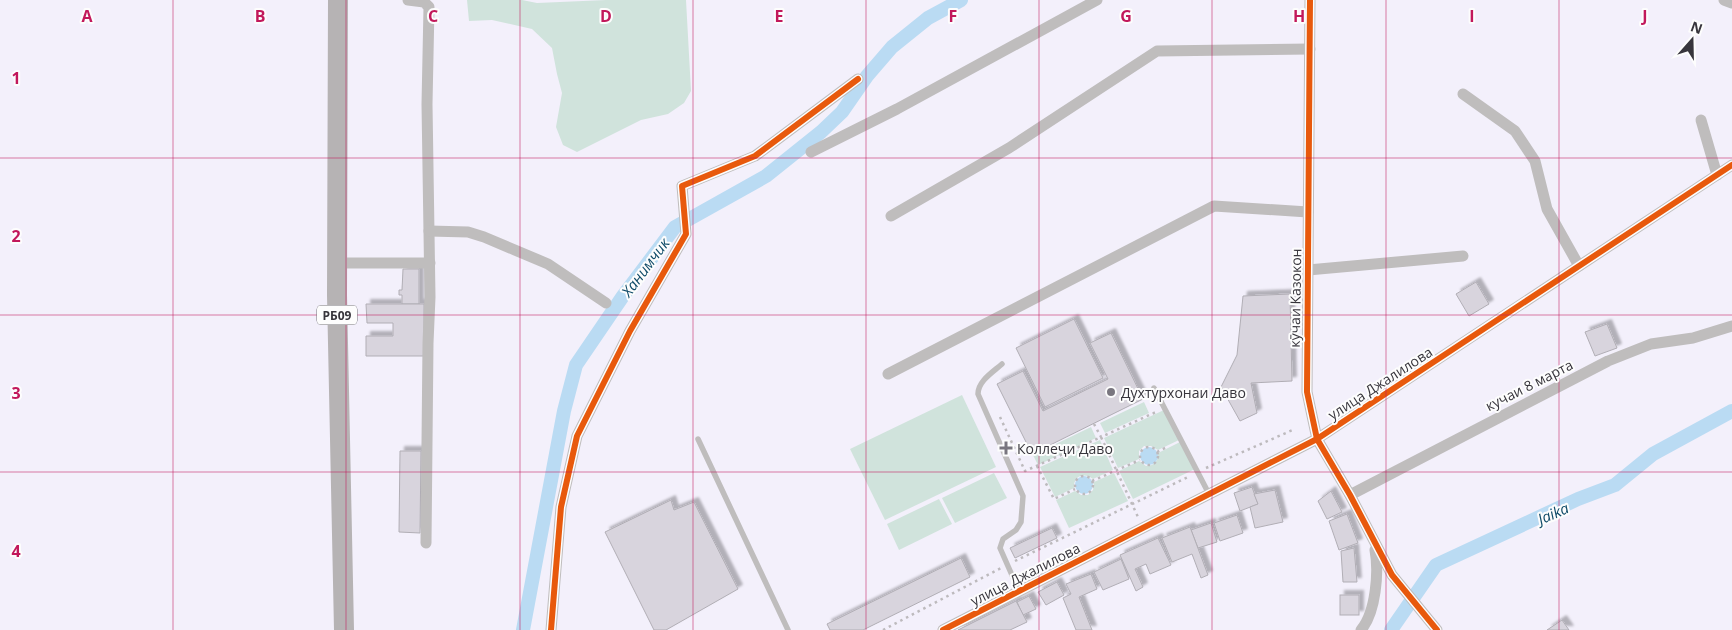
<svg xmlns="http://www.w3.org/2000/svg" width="1732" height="630" viewBox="0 0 1732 630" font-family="'Open Sans',sans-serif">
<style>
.green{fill:#d0e3dc}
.water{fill:#badbf3}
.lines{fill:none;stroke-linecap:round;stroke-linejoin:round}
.canal{stroke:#badbf3;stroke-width:14}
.building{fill:#d8d4dd;stroke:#b1aeb5;filter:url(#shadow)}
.path{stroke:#bdbabd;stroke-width:2.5;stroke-dasharray:2.5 4;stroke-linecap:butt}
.service{stroke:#bfbdbd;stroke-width:5.5}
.minor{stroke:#bfbdbd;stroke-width:11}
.trunk{stroke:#b6b3b4;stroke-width:20}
.cycleway-casing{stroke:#fdfdfd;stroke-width:9}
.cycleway{stroke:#e8590c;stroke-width:6}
.grid{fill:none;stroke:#c2185b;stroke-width:1;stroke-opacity:0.55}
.poi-dot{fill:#79767f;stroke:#fdfdfd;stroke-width:2}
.labels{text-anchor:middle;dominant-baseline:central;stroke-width:4;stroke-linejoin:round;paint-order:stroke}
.shield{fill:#fdfdfd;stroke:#727176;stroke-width:1}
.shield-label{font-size:12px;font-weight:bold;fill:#37353c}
.street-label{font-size:14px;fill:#37353c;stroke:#fdfdfd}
.poi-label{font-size:14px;fill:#37353c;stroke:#fdfdfd;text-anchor:start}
.water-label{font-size:15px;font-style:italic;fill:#0f4b68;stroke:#fdfdfd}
.grid-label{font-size:16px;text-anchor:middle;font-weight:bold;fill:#c2185b;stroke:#fdfdfd;stroke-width:4;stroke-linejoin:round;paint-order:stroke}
</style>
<defs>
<filter id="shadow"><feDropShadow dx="4.5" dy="-4.5" stdDeviation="1" flood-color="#0004"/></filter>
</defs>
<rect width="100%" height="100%" fill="#f3f0fb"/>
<!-- green -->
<g class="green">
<path d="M467,0H522L537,3L606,0H686L691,91L684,103L668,114L641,120L577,152L563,145L556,127L562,93L557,74L552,48L532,29L492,20L469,21Z"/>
<path d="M962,395L996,467L885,520L850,449Z"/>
<path d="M1144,402L1149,413L1105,433L1100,423Z"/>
<path d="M1164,410L1179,440L1158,450L1151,446H1144L1139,451V459L1118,468L1104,438Z"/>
<path d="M1091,427L1096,438L1038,465L1033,455Z"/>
<path d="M1100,440L1113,470L1093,479C1084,472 1073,476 1074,488L1055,497L1040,467Z"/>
<path d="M1180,442L1195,469L1133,499L1119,471L1139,461L1146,466L1152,465L1157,460L1158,453Z"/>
<path d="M994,473L1007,498L955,523L942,498Z"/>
<path d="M1114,473L1128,501L1069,528L1056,500L1075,491L1081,495H1088L1093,490L1094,482Z"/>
<path d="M939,499L952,524L899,550L887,524Z"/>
</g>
<!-- water -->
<g class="water">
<circle cx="1149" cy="456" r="9"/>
<circle cx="1084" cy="485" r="9"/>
</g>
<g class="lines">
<!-- canal -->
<g class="canal">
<path d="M523,630L564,411L576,365L623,296L675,227L766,176L821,132L842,112L867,76L892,47L928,18L961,0"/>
<path d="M1391,630L1436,565L1578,499L1615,485L1653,454L1732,411"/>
</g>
</g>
<!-- building -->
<g class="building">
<path d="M403,269H419V304H402V295H399V290H402Z"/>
<path d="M1476,282L1489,304L1469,316L1456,294Z"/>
<path d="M1290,294L1292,381L1251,383L1257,413L1240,421L1221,387L1237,355L1243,296Z"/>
<path d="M366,304H424V356H366V336H393V323H367Z"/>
<path d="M1074,319L1103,378L1045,407L1016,348Z"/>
<path d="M1607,324L1617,348L1595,356L1585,332Z"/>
<path d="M1111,333L1143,399L1032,454L997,384L1023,371L1043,411L1108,379L1090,343Z"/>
<path d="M400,451H421L420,533L399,532Z"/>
<path d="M1252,487L1258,504L1240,511L1234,493Z"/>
<path d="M1275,490L1283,522L1255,528L1250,507L1258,504L1254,494Z"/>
<path d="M1331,491L1342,512L1327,519L1318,501Z"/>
<path d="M671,500L674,510L694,502L738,589L666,630H654L605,532Z"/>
<path d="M1347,514L1358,543L1339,550L1329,521Z"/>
<path d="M1237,515L1243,533L1220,541L1214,523Z"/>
<path d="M1211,523L1217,542L1198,548L1191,530Z"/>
<path d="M1190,527L1208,575L1201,578L1192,554L1172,562L1162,538Z"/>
<path d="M1052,528L1057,538L1015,558L1010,548Z"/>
<path d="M1158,538L1171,565L1150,574L1146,564L1135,569L1143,587L1136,591L1120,555Z"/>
<path d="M1354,548L1357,582H1343L1341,551Z"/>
<path d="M961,558L970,577L863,630H830L827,624Z"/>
<path d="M1121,559L1129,579L1103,590L1094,572Z"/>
<path d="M1091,574L1097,589L1079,597L1092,630H1076L1063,598L1071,594L1066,584Z"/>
<path d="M1057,582L1064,595L1046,605L1038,592Z"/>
<rect x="1340" y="595" width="19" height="20"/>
<path d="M1029,596L1036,609L1023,615L1017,602Z"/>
<path d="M1016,601L1027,622L1010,630H958Z"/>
<path d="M1562,620L1569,630H1547Z"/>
</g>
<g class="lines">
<!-- path -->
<g class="path">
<path d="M1000,417L1025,471L1101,437L1138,517"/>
<path d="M1094,424L1101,437L1156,412"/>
<circle cx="1149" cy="456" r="9"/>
<path d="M1157,452L1167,447"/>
<path d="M1037,466L1054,499L1075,489"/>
<path d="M1206,468L1295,429"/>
<circle cx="1084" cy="485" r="9"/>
<path d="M1092,481L1140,460"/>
<path d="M1015,561L1190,476"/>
<path d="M883,630L1001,568"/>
</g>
<!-- service -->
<g class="service">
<path d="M1002,364C993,372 978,381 978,394L1023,496L1021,522L1016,530L1003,539L1000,548L1019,591"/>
<path d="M1154,388L1209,494"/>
<path d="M698,439L788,630"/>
</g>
<!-- minor -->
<g class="minor">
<path d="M408,0L424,2L429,7L427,104L430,297L428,343L426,543"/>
<path d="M1310,0L1307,392L1317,439L1350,495L1392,575L1437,630"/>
<path d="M1724,0L1732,3"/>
<path d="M1463,94L1515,131L1535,161L1547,209L1579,266"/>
<path d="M1701,120L1717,175"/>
<path d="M811,152L897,109L1097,0"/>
<path d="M891,216L1009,148L1157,51L1310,49"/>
<path d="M429,231L468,232L484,237L548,264L606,303"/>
<path d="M336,263H430"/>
<path d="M1308,270L1463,256"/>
<path d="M888,374L1214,206L1308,212"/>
<path d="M1350,495L1608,361L1651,344L1693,338L1732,326"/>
<path d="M551,630L561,507L577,436L630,331L686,234L682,186L755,156L858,79"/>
<path d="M943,630L1317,439L1732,165"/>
<path d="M1361,630C1376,612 1379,572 1375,550"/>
</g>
<!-- trunk -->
<path class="trunk" d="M338,0L337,295L344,630"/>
<!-- cycleway casing -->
<g class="cycleway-casing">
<g id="cycleway">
<path d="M1310,0L1307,392L1317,439L1350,495L1392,575L1437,630"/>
<path d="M551,630L561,507L577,436L630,331L686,234L682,186L755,156L858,79"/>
<path d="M943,630L1317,439L1732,165"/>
</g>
</g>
<!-- cycleway -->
<use href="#cycleway" class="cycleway"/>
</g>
<!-- grid -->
<path class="grid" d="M173,0V630M346,0V630M520,0V630M693,0V630M866,0V630M1039,0V630M1212,0V630M1386,0V630M1559,0V630M0,158H1732M0,315H1732M0,472H1732"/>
<!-- markers -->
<g class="poi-dot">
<circle cx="1111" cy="392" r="5"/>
<path d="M1003.5 440.5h5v5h5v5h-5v5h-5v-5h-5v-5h5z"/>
</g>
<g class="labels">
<!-- shield labels -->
<rect class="shield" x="317" y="305.5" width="40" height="19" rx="4"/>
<g class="shield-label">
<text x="337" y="315">РБ09</text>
</g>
<!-- street labels -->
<g class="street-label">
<text transform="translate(1295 298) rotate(-89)">кӯчаи Казокон</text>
<text transform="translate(1380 383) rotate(-33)">улица Джалилова</text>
<text transform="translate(1529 385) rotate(-27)">кучаи 8 марта</text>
<text transform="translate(1025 574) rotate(-27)">улица Джалилова</text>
</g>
<!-- poi labels -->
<g class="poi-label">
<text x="1121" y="392">Духтурхонаи Даво</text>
<text x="1017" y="448">Коллеҷи Даво</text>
</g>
<!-- water labels -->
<g class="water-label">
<text transform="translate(645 267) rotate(-53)">Ханимчик</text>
<text transform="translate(1553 513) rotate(-24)">Jaika</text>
</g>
</g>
<g class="grid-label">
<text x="87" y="22">A</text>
<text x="260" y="22">B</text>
<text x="433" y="22">C</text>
<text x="606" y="22">D</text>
<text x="779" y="22">E</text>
<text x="953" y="22">F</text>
<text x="1126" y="22">G</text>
<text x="1299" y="22">H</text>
<text x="1472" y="22">I</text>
<text x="1645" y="22">J</text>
<text x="16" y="84">1</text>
<text x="16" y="242">2</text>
<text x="16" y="399">3</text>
<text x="16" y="557">4</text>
</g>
<!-- north arrow -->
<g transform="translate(1692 40) rotate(20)" stroke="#fdfdfd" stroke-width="4" paint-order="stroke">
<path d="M0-4L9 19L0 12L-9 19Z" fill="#37353c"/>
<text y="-8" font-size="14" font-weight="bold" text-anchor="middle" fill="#37353c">N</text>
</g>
</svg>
